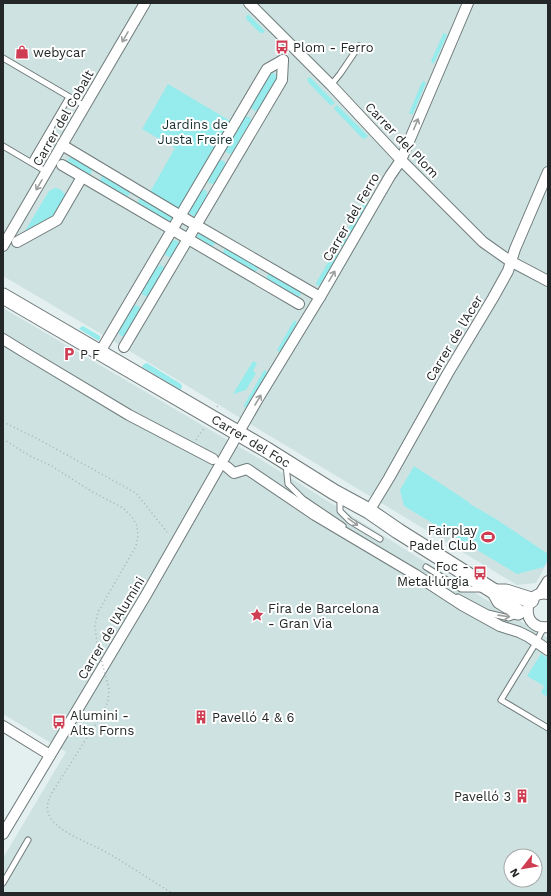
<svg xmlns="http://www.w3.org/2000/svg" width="551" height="896" viewBox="0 0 551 896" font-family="'Work Sans',sans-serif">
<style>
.built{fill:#cee2e2;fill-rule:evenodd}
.green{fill:#96eced}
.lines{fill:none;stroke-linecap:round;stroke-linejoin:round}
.lane-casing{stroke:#707a7a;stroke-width:7}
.street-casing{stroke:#707a7a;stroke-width:12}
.secondary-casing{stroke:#707a7a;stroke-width:17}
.path{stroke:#a8b1b1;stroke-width:1.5;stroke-dasharray:1 3;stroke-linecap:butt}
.lane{stroke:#fff;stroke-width:5}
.street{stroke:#fff;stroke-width:10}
.secondary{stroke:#fff;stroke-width:15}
.path-bridge{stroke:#a8b1b1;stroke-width:1.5;stroke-dasharray:1 3;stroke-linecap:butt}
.oneway{stroke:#9c9e9e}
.labels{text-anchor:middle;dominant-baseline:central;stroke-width:4;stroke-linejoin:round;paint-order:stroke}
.poi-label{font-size:13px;fill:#232727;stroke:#fff;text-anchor:start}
.street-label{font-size:13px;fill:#232727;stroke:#fff}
.park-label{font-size:13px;fill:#193131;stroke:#fff}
</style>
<rect width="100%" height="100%" fill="#e4efef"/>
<!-- built -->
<g class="built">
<path d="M3,3H548V561L536,583L517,585L108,338L3,276Z"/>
<path d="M3,308L260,459L548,638V893H3V858L66,752L3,714ZM511,856H535V880H511Z"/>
</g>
<!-- green -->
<g class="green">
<path d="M248,14L265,31L263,33H260L246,19V17Z"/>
<path d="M444,33L446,34L447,36L434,63H432L431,61L443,34Z"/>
<path d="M270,72L275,74L277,77L278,80L260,109L255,111L250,107Z"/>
<path d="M310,77L335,103L333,105H330L308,82L307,79Z"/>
<path d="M423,81L426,83L413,114H410L409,113L422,82Z"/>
<path d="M168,84L232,122L180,210L150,192L175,148L142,129Z"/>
<path d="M337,105L368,136L366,138L363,139L335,110L334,108Z"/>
<path d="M244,116L250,117L252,121V124L235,153L229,154L225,151L224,147Z"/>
<path d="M74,156L90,166L92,172L90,174L87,176L67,164C67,159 69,157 74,156Z"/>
<path d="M219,160L224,161L226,165V168L217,182L212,184L209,183L207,180Z"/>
<path d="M106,175L130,191C130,195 128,196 125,197L100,182L101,177Z"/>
<path d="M55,188C60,188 63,191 66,196L56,216L25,233V231L49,191Z"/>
<path d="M201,190H206L208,196L196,216H193L189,213L188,209Z"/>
<path d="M142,198L173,216C173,220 171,221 168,222L137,204L139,199Z"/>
<path d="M365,202L366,203L367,205L343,246H341L339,245L340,242L363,204Z"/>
<path d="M200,232L215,241C215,245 213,246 210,247L197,239V236Z"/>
<path d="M174,240L178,241L180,245L172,257H169L165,255C165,250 169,242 174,240Z"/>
<path d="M227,248L258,266C258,270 257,271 253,273L223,254L224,249Z"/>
<path d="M337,251L339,254L320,285L317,286L316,283L334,252Z"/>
<path d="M161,265C164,266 164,268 165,271L149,297L145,296L142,294V291L156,267Z"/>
<path d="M270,273L301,291C301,295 300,296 296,298L266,279L268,274Z"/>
<path d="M135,305L139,306L141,311L125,337L121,336L119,334V330L133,307Z"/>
<path d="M295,320L297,324L281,351L279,352L277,350L293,322Z"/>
<path d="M83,326L100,336V338L99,341L79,329L81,327Z"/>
<path d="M253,361L257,363L253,371L256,373L246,390L233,394Z"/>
<path d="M147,363L181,384L182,386L181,390L142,367L144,364Z"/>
<path d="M265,370L268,373L248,408L244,407V405L263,372Z"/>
<path d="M414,466L470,503V504L496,519L548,554V559L544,567L517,574L404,506L400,490Z"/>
<path d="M541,654L548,658V697L541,693L544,686L527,676Z"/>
</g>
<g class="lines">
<!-- lane casing -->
<g class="lane-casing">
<g id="lane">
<path d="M3,58L85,106"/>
<path d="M331,85L340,74L359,46"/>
<path d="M3,146L47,172"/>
<path d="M31,162L69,97"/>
<path d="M286,465L288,484L303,499L343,526"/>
<path d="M340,498V511L350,521L380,539"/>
<path d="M426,567L461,589H483"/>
<path d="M458,597L488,613L509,618L517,615"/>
<path d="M544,627L534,646L501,700L548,728"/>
<path d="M3,883L28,840"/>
</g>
</g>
<!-- street casing -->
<g class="street-casing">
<g id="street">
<path d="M249,3L331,85L401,160L483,242L510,261L548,281"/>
<path d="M62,145L189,221L320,297"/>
<path d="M62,165L299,304"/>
<path d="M17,242L57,220L82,177"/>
<path d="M3,246L145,3"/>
<path d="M3,339L29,355L129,415L213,459"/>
<path d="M124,347L282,80L283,60"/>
<path d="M100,352L267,69L283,60"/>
<path d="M227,467L234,473L247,469L315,515L416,575L462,605L500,626L519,632L529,637L548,650"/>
<path d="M369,511L389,478L448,373L493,298L508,271L515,249L548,172"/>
<path d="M540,594L548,581"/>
<path d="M548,594C522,589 520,631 548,627"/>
<path d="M3,726L50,755"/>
<path d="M3,834L146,595L256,402L320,297L390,176L401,160L468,3"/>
</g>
</g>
<!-- secondary casing -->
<g class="secondary-casing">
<g id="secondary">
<path d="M3,296L267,450L334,492L369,511L398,531L495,592L500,601L518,612"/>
<path d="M495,592H506L531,600"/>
</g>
</g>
<!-- path -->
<g class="path">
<path d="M217,407L219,404"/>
<path d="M3,422L36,438L136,493L167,532"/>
<path d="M196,440L204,428"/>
</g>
<!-- lane -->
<use href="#lane" class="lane"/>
<!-- street -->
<use href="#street" class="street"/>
<!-- secondary -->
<use href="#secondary" class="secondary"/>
<!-- path-bridge -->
<path class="path-bridge" d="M3,439L14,446L30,456L50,465L91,491L123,508L132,517L137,526L138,536L136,546L98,612L95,626L97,643L109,689L108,701L104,711L53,791C48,800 45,807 50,817C58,832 89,843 104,851C127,864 149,879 172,893"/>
</g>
<!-- one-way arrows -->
<defs><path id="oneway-shaft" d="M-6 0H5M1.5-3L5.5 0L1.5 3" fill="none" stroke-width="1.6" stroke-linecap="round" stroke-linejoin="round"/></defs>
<g class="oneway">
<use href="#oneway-shaft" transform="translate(125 37) rotate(120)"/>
<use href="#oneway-shaft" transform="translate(416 124) rotate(-67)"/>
<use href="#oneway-shaft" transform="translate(39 185) rotate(120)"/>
<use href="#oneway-shaft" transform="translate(332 276) rotate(-60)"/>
<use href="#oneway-shaft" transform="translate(258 400) rotate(-59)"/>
<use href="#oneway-shaft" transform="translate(353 522) rotate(36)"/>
<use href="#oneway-shaft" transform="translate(504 616) rotate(8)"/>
</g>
<!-- icons -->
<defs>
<g id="bus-bare" transform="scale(1.08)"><path d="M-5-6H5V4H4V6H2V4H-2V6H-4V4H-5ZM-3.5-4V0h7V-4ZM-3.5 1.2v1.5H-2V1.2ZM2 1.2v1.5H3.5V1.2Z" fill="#ce3d52" stroke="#fff" stroke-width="2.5" paint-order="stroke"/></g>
<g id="shop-bare" transform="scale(1.08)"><path d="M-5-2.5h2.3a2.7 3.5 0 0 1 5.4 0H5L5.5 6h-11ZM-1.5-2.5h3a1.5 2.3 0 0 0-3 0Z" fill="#ce3d52" stroke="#fff" stroke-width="2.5" paint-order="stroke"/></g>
<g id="parking-bare" transform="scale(1.08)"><path d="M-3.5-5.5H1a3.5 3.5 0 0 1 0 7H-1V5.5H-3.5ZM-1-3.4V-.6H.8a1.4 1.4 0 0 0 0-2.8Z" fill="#ce3d52" stroke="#fff" stroke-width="2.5" paint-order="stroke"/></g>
<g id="stadium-bare" transform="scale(1.08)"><path d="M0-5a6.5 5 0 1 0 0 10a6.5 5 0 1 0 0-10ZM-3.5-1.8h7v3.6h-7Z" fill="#ce3d52" stroke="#fff" stroke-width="2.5" paint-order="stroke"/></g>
<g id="sight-bare" transform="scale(1.08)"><path d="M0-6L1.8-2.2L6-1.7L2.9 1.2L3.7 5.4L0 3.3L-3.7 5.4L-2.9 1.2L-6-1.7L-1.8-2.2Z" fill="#ce3d52" stroke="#fff" stroke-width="2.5" paint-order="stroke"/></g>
<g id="building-bare" transform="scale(1.08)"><path d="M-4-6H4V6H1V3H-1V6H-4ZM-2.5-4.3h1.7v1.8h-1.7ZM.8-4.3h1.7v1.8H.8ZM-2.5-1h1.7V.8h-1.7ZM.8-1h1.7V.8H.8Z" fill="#ce3d52" stroke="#fff" stroke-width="2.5" paint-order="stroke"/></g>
</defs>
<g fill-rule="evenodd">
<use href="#bus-bare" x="282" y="47"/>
<use href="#shop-bare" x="22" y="52"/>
<use href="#parking-bare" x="69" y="354"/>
<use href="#stadium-bare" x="488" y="537"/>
<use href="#bus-bare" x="480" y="573"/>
<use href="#sight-bare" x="257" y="615"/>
<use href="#building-bare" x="201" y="717"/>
<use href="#bus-bare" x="59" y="722"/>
<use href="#building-bare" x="522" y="796"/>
</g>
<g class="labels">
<!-- poi labels -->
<g class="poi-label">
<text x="293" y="47">Plom - Ferro</text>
<text x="33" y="52">webycar</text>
<text x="80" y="354">P F</text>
<text x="477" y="530" text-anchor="end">Fairplay<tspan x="477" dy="15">Padel Club</tspan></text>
<text x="469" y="566" text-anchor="end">Foc -<tspan x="469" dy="15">Metal·lúrgia</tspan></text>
<text x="268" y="608">Fira de Barcelona<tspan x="268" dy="15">- Gran Via</tspan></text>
<text x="70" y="715">Alumini -<tspan x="70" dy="15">Alts Forns</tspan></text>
<text x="212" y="717">Pavelló 4 &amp; 6</text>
<text x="511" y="796" text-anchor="end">Pavelló 3</text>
</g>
<!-- street labels -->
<g class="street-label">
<text transform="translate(63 118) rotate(-60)">Carrer del Cobalt</text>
<text transform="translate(402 140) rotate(46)">Carrer del Plom</text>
<text transform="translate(351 217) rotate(-60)">Carrer del Ferro</text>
<text transform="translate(454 338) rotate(-59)">Carrer de l'Acer</text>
<text transform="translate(251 441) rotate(31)">Carrer del Foc</text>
<text transform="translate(111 628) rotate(-59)">Carrer de l'Alumini</text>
</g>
<!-- park labels -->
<g class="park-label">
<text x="195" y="124">Jardins de<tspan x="195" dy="15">Justa Freire</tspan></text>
</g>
</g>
<!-- border -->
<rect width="551" height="896" fill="none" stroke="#232727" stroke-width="8"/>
<!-- north arrow -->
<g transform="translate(523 868) rotate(239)"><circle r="19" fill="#ffffff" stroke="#a7a9a9"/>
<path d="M0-3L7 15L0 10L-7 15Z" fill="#ce3d52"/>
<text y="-6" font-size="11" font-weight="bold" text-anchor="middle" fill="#232727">N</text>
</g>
</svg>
